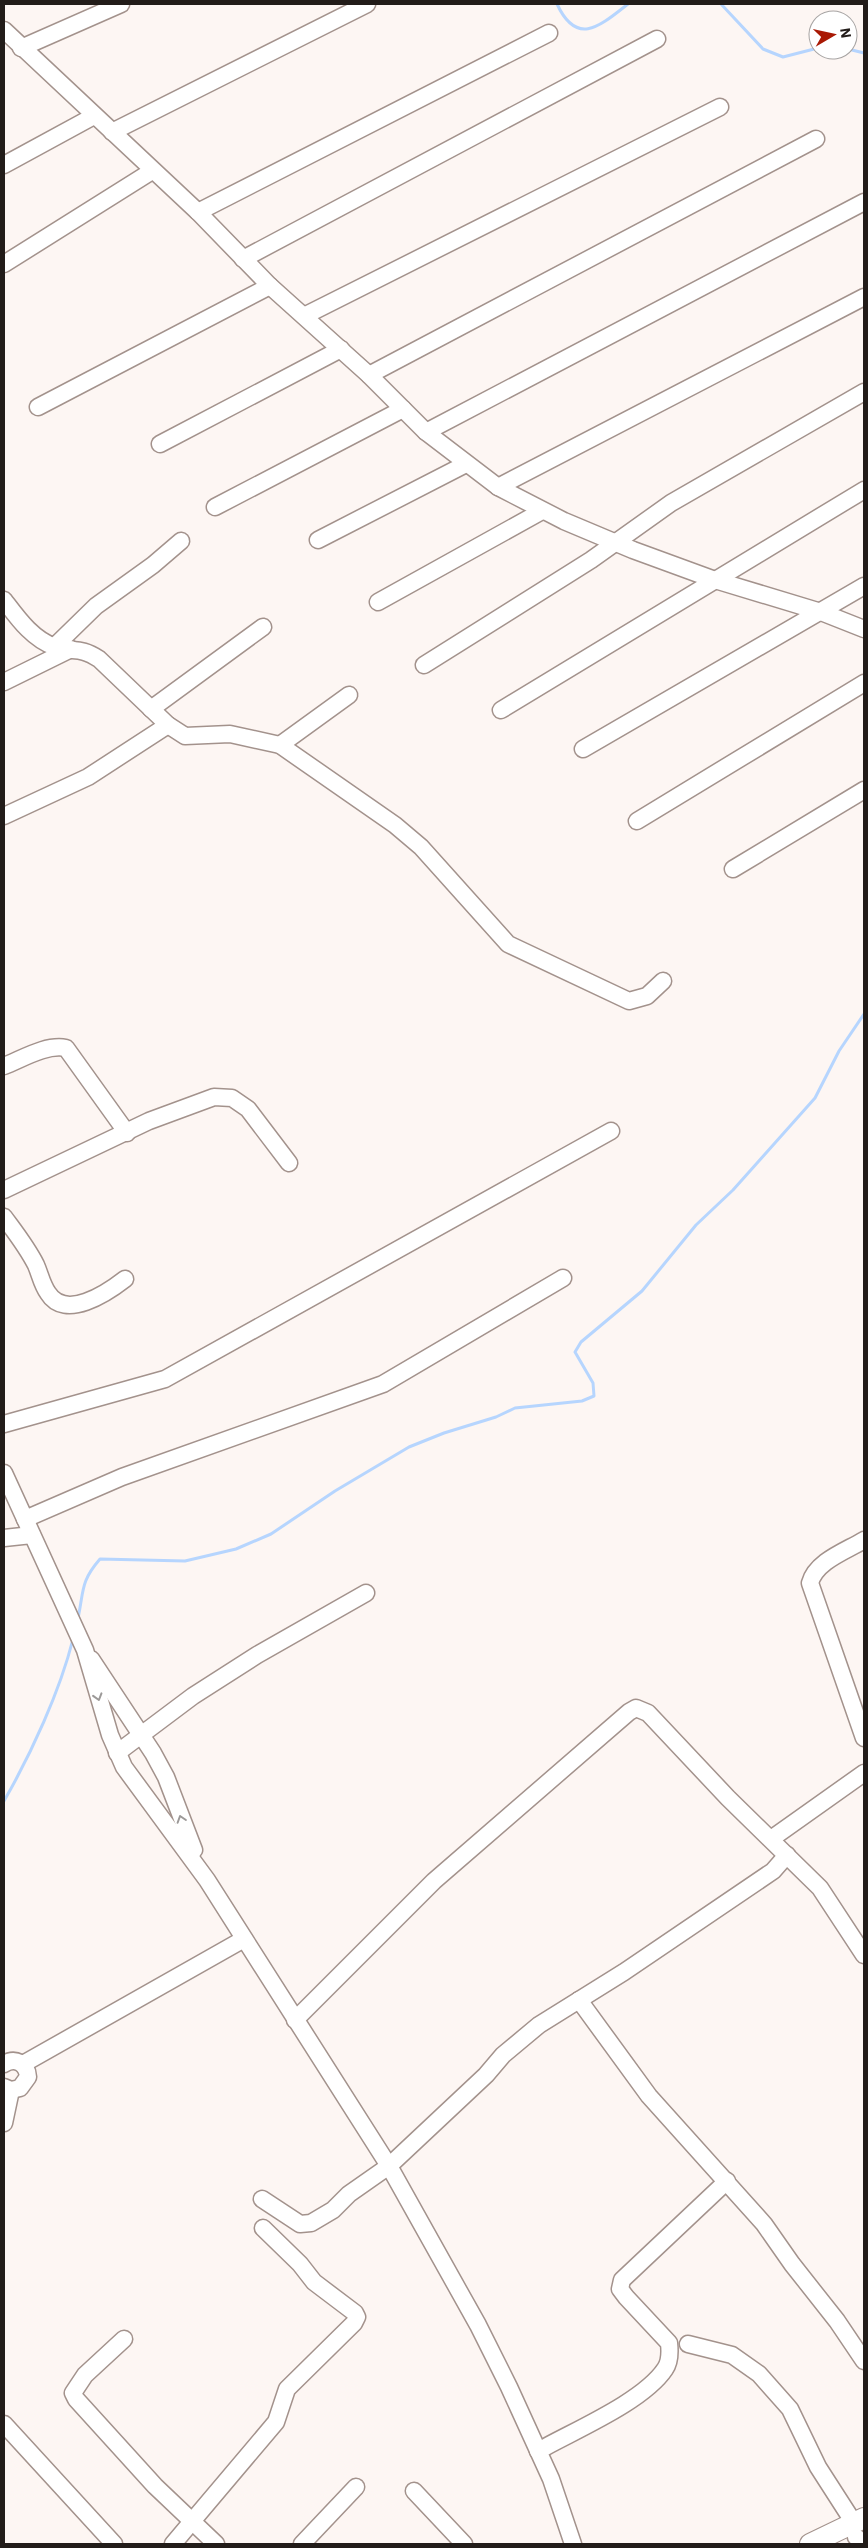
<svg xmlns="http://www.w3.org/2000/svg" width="868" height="2548" viewBox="0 0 868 2548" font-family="'IBM Plex Sans',sans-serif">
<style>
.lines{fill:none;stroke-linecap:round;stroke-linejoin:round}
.stream{stroke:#b6d5fe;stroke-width:3}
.minor-casing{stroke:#a3928c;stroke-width:19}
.major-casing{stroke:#a3928c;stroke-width:22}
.minor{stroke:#fff;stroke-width:16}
.major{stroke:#fff;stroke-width:20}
.oneway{stroke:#9c9998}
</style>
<rect width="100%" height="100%" fill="#fdf6f3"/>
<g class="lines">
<!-- stream -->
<g class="stream">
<path d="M557,4C577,47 600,26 628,4"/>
<path d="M721,4L763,49L783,57L818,48"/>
<path d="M848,49L864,53"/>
<path d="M78,1618C84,1591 80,1582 100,1559L185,1561L236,1549L271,1534L335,1491L409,1447L444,1433L496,1417L515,1408L582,1401L594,1396L593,1383L575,1352L581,1342L642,1291L696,1225L733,1190L815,1098L839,1051L864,1014"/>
<path d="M4,1801C31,1754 60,1691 73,1639"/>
</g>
<!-- minor casing -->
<g class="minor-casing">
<g id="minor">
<path d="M4,30L198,212L270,286L369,375L426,432L498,487L564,521L633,550L715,580L821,612L864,629"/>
<path d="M21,48L121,4"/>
<path d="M112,132L367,4"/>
<path d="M4,165L94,116"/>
<path d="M198,212L549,33"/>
<path d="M243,259L657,39"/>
<path d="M4,264L152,171"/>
<path d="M304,316L720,107"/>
<path d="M369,375L816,139"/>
<path d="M38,407L270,286"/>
<path d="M426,432L864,202"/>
<path d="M160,444L341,349"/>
<path d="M498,487L864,297"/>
<path d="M215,507L403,409"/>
<path d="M318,540L466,464"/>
<path d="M4,600C17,617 32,639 55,647C74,653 79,646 99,659L168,725L185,736L230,734L280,745L395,825L421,847L508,944L629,1001L647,996L663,981"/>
<path d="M378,602L542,511"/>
<path d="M54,647L96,606L153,565L181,541"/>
<path d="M424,665L591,560L671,503L864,392"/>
<path d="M4,682L71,649"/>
<path d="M151,709L263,627"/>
<path d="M501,710L864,490"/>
<path d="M280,745L349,695"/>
<path d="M583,749L864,586"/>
<path d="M4,816L88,777L168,725"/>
<path d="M637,821L864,683"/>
<path d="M733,869L864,790"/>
<path d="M4,1066C22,1059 46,1044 66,1048L127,1133"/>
<path d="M4,1190L149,1121L214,1097L232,1098L248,1109L289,1163"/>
<path d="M4,1217C15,1232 27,1247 36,1265C40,1274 42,1285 48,1293C65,1321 107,1293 125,1279"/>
<path d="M4,1424L165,1379L611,1131"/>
<path d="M4,1473L85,1650L110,1735L124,1767L207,1880L389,2166L478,2325L509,2387L551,2479L573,2544"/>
<path d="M25,1519L122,1477L383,1384L563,1278"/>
<path d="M4,1538L32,1535"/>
<path d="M864,1540C846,1551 816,1561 810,1583L864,1738"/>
<path d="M91,1659L153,1753L166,1777L194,1850"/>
<path d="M117,1753L193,1696L257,1655L366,1593"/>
<path d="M771,1839L864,1773"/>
<path d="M579,2000L649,2096L764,2224L792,2264L837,2321L864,2361"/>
<path d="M295,2020L434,1881L629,1712L636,1708L648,1713L728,1798L820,1888L864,1955"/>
<path d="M4,2064C15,2057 27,2063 28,2077L20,2088L11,2090L4,2087"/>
<path d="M23,2064L244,1939"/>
<path d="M4,2123L11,2090"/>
<path d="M262,2199L300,2224L311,2223L333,2210L349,2194L389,2166L486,2075L503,2055L539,2025L624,1972L773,1871L787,1855"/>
<path d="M124,2339L85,2375L73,2393L76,2399L155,2486L216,2544"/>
<path d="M688,2344L732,2355L759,2374L790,2409L818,2467L854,2523"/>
<path d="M4,2424L114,2544"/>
<path d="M538,2451C573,2431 643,2402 665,2369C670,2362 670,2352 669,2343L626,2297L620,2289L622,2280L727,2181"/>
<path d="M414,2491L464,2544"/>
<path d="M856,2537L864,2544"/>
<path d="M173,2544L276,2422L287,2389L354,2323L357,2317L355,2313L314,2282L300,2264L263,2228"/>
<path d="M302,2544L356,2487"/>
</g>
</g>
<!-- major casing -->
<g class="major-casing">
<path id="major" d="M810,2544L864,2518"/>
</g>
<!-- minor -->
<use href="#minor" class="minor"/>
<!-- major -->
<use href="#major" class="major"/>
</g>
<!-- one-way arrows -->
<defs><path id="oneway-chevron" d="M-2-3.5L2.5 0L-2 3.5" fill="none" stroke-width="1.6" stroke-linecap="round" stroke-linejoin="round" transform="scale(1.25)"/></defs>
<g class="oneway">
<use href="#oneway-chevron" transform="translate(98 1697) rotate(73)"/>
<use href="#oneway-chevron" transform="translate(181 1819) rotate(-108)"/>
</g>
<!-- border -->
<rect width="868" height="2548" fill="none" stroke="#221c19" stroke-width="10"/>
<!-- north arrow -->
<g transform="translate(833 35) rotate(81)"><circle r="24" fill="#ffffff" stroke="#a7a4a3"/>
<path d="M0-4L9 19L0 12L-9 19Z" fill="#a91904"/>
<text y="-8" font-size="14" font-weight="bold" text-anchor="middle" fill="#221c19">N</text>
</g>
</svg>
